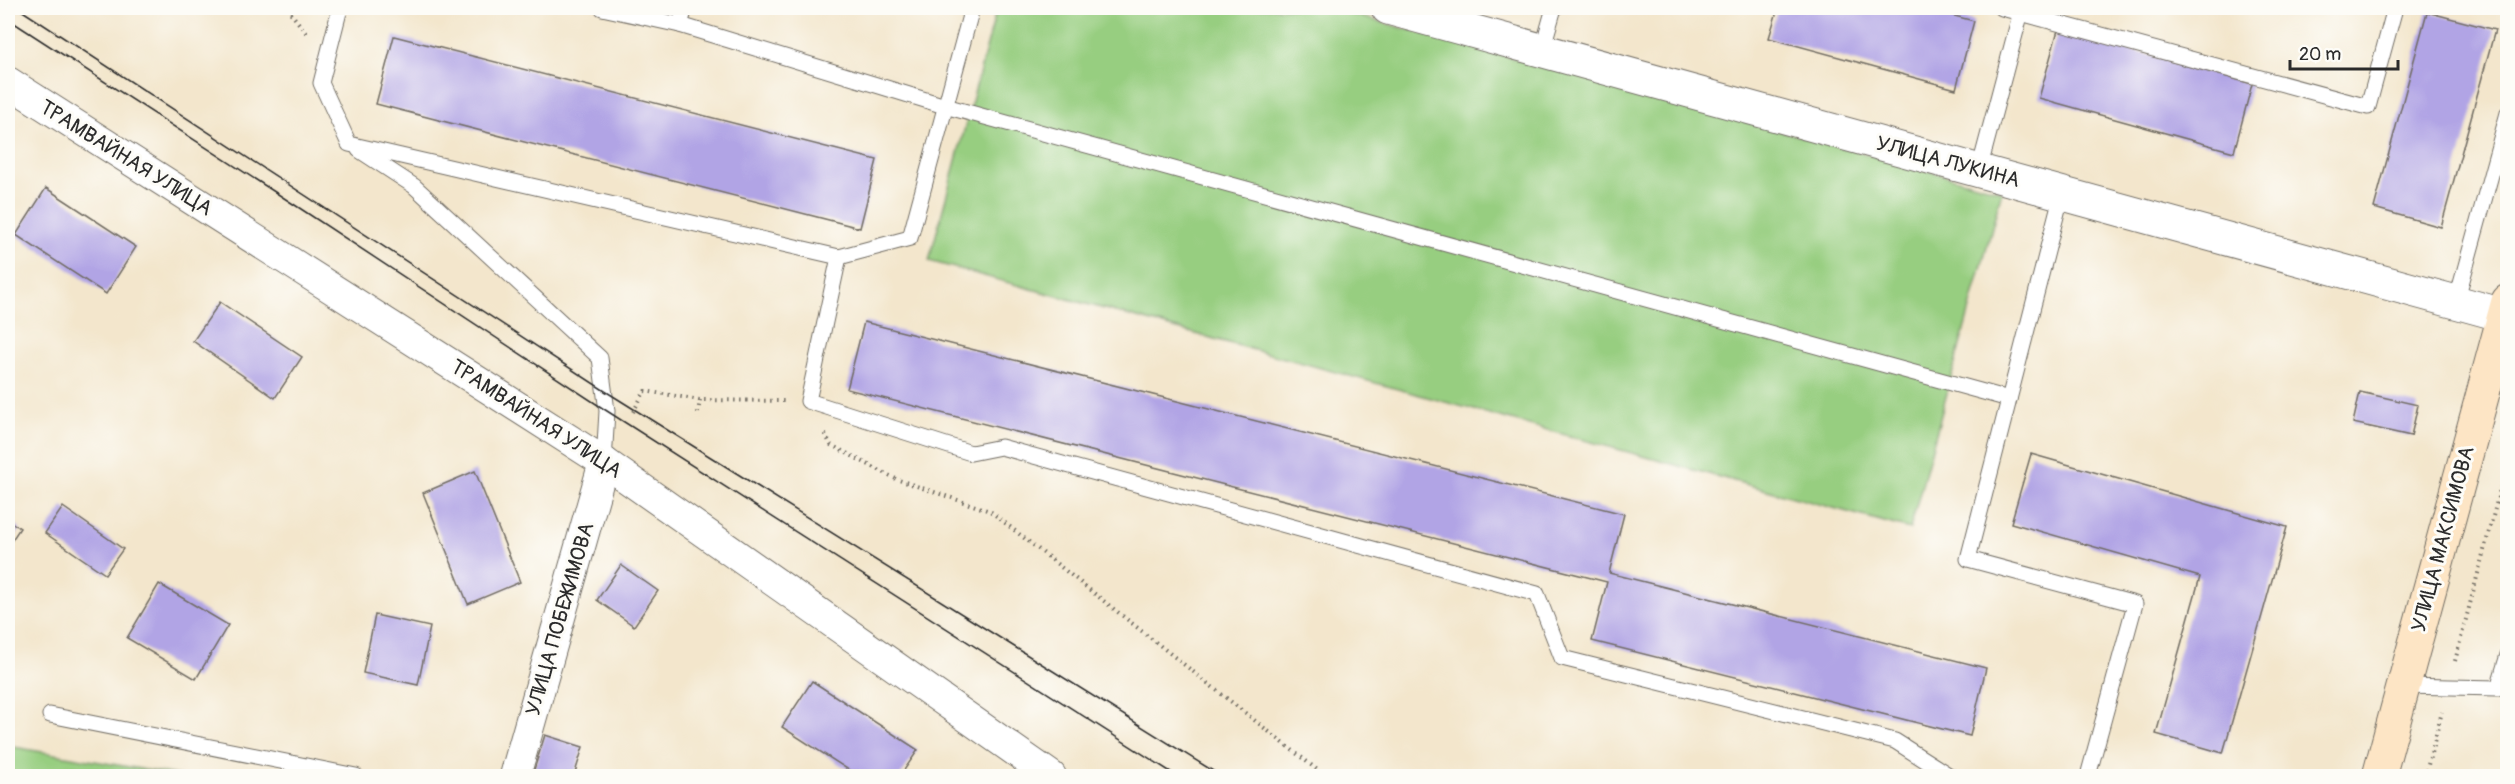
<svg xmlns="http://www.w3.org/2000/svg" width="2515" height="784" viewBox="0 0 2515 784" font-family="Pangolin,sans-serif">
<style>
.green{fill:#97ce80;stroke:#617c56;stroke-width:1.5}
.building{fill:#b1a4e5}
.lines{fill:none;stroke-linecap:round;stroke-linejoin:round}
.service-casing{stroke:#716c63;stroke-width:17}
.minor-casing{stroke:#716c63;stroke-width:32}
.tertiary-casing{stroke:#716c63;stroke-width:35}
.secondary-casing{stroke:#716c63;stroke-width:35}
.path{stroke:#716c63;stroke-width:4;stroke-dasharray:1.5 4.5;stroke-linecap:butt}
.service{stroke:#fff;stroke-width:15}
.minor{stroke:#fff;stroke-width:30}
.tertiary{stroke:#fff;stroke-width:33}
.secondary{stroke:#fde5c5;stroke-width:33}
.tram{stroke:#2b2b2b;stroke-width:1.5}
.labels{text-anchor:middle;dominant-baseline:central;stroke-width:6;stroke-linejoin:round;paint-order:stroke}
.street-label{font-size:21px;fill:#2b2b2b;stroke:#fdfcf7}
</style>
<rect width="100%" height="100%" fill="#fdfcf7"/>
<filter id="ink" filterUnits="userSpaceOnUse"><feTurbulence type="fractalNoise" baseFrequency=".0167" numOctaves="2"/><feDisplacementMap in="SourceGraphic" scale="12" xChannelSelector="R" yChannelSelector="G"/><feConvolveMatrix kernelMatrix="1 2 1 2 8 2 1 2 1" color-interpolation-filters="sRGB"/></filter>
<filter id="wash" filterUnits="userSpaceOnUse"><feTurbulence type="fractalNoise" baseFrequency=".008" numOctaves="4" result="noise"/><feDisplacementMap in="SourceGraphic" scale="24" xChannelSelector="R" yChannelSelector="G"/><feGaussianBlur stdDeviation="1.35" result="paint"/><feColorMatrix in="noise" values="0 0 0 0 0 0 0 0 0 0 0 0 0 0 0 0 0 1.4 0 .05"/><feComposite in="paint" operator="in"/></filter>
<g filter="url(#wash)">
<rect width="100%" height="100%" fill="#f3e6cc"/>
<!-- green -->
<g class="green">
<path d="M997,8H1329L2002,191L1910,529L929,261Z"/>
<path d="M8,746L181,776H8Z"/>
</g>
<g id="blocks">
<!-- building -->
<g class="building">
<path d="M1778,8H1924L1974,21L1956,89L1769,38Z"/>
<path d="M2427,12L2495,30L2441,227L2374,208Z"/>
<path d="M2058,30L2252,84L2234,152L2039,98Z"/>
<path d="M394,36L877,160L860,228L376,104Z"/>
<path d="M46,188L136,247L106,294L16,235Z"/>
<path d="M220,302L302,357L275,398L193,341Z"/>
<path d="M864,322L1624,514L1609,573L1986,668L1970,736L1592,641L1607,582L847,389Z"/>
<path d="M2360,392L2418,405L2411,436L2353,423Z"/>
<path d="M2031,454L2287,527L2223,753L2156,734L2200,577L2011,523Z"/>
<path d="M475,471L520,582L468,604L423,493Z"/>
<path d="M63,507L123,549L105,574L45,533Z"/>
<path d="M8,520L20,528L8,546Z"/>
<path d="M621,565L658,591L634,626L597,600Z"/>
<path d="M159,584L228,625L196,679L127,638Z"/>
<path d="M375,615L430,627L418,685L363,673Z"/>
<path d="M812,681L918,750L900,776H858L782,727Z"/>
<path d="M545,735L583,747L574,776H532Z"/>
</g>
</g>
</g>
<g filter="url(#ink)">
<use href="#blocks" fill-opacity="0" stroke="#716c63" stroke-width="1.5"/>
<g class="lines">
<!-- service casing -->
<g class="service-casing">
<g id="service">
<path d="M340,8L321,83L349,144L839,257L808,401L971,453L1001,447L1537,594L1562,658L1895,741L1950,776"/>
<path d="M602,8L680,25L685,8"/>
<path d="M2002,8L2368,107L2395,8"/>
<path d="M680,25L945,106L2009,399"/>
<path d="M1542,50L1554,8"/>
<path d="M359,150L414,186L600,358L607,411L604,462"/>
<path d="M1979,170L2022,8"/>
<path d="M2062,193L1968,559L2135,604L2088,776"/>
<path d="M839,257L910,238L972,8"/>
<path d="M2456,302L2508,113"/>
<path d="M2403,686L2498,688L2508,655"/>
<path d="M50,715L356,776"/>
</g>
</g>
<!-- minor casing -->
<g class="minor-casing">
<g id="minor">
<path d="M8,82L604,462L1051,776"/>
<path d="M515,776L604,462"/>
</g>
</g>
<!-- tertiary casing -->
<g class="tertiary-casing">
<path id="tertiary" d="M1388,8L2503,315"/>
</g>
<!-- secondary casing -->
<g class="secondary-casing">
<path id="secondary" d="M2379,776L2508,301"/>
</g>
<!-- path -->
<g class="path">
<path d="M287,8L307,34"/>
<path d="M633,412L645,391L700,400L784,401"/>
<path d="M698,413L700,400"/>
<path d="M825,434L831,445L896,479L990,511L1325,776"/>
<path d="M2455,661L2508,459"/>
<path d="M2425,776L2442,712"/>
</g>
<!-- service -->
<use href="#service" class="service"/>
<!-- minor -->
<use href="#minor" class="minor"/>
<!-- tertiary -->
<use href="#tertiary" class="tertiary"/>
<!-- secondary -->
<use href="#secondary" class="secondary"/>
<!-- tram -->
<g class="tram">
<path d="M18,8L605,391L1221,776"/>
<path d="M8,19L301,209L607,411L1177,776"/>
</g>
</g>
</g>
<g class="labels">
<!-- street labels -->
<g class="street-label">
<text transform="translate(126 158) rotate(32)">ТРАМВАЙНАЯ УЛИЦА</text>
<text transform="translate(1948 162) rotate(15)">УЛИЦА ЛУКИНА</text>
<text transform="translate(536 419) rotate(33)">ТРАМВАЙНАЯ УЛИЦА</text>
<text transform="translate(2443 539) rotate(-75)">УЛИЦА МАКСИМОВА</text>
<text transform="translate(560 619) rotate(-74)">УЛИЦА ПОБЕЖИМОВА</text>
</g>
</g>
<!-- margin -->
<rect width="2515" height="784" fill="none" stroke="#fdfcf7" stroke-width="30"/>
<!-- scale -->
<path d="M2290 60v9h108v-9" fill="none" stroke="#2b2b2b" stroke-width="3"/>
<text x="2299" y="60" font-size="18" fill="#2b2b2b" stroke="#fdfcf7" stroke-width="4.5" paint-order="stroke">20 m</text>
</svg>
